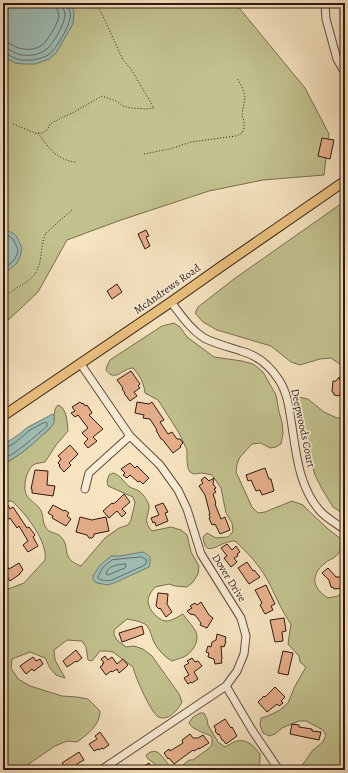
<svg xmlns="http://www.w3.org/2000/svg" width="348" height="773" viewBox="0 0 348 773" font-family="Alegreya,serif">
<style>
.green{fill:#c2c28f;stroke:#786d50}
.water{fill:#9ebeb7;stroke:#717c75}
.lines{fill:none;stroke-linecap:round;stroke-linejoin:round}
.shore{stroke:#666b64;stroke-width:1}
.building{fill:#e8b08d;stroke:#2e1811}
.minor-casing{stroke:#604b3d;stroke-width:9}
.major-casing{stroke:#2e1811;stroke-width:11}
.path{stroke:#2e1811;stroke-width:1;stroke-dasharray:1 2;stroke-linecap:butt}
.minor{stroke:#faedd7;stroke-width:7}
.major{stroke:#ecc280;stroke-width:9}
.labels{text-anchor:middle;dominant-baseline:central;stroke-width:3.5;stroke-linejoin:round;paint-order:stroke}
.street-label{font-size:11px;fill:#2e1811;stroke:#faedd7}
</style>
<rect width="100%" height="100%" fill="#f7e4c1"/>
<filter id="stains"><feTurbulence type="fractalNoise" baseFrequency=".005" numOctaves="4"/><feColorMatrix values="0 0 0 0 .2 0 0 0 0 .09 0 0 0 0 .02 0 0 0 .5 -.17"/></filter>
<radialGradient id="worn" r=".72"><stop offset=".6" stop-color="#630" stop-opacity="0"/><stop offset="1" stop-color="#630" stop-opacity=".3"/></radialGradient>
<!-- green -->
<g class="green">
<path d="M3,3H235L305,88L329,134L324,175L263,180L209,191L121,220L67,240L38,292L3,325Z"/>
<path d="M345,201V368L331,358L320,359L300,365L291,362L271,346L217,330L203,322L195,313L198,307L234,279Z"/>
<path d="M174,323L180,327L187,337L214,357L242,361L253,364L263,372L276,395L279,412L282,422L283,433L281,444L276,447L270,448L261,443L252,444L240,457L237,464L236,472L252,507L258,513L265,512L292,501L303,505L309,511L328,529L341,539L343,546C340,549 339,554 336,556C333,559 328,560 325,563C310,575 312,588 328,598L338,596L345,591V762L340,766L338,770H300L301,767L313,750L323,742L326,735L323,730L306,721H299L282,728L275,734L269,736L263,733L260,725L261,718L268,716L280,710L288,703L295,686L306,667L300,662L299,656L288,644L291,624C281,610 275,594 267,579C259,565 247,552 235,541C232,541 228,542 225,543C214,547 205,556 203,537L207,533L216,538L228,537L232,533L233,530L232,523L226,513L221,488L212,475L202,473L194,474L190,472L188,468L187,461V450L179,433L160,403L158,400L145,393C144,383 140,376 133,368C123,368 115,383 106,370L107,366L110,360L162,326Z"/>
<path d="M298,397L308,399L324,412L337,418H345V515L333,507L322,489L315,475L299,418Z"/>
<path d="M58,405C67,408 67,422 68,431L56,445L45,462C41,463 36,463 33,465C26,471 22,488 27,496C30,501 37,504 40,509C44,514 42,521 45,526C49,535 57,531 62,538C71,549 60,558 81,566L105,538L119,528L128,525L131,520L135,503L133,497L108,486L107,481L109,475L113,473C121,475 124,483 130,487C133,489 136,489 139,491C143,494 149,502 149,507C148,518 143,521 152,531L171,527L181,530L187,535L191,552L199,566L198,574L193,582L187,587L175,586L169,584L155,587C151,592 148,596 148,602C149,610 159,622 168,621C173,620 179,616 183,614C187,620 191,624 195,630C200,638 195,649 187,655C183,658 177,659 172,661C165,657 159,651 155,644C151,637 151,629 145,624C140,621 132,620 127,619L114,630V635L117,640L126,647L134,646L143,649L152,656L179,694L182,702C178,710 167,723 157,716C150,710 135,677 133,667L113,652L107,651H100L92,661L88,660L86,647L82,641L67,640L54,650L55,660L65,678L56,675L50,668L45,658L30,652L12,659L11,668L18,679L30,686L62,696L77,697L88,699L100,711C100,725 88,734 77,742L67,741L55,746L20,770H3V591L24,583L45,560C48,541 25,513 12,501H9L3,505V464C18,457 29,447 41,436C45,433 50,430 52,425C56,418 52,411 58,405Z"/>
<path d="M200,713H204L207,719L208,725L218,742L225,747C229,745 233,742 237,741C249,739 254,747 260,754V762L259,765L253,770H234L226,768L217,770H157L153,762C149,760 147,759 146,755C160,743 164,764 174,769L183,765L189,760H193L208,749L212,745V738L211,736C203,732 193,730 189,723L193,717Z"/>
</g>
<!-- water -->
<g class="water">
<path d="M3,3H70L74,11L73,24L56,53L49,59L35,64H23L15,63L6,58L3,56Z"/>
<path d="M3,228L14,234L17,237L22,248L20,257L17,263L3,275Z"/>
<path d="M52,414L54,415C54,420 55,423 51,427C36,441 22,455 3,464V445L18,435L28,427L49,416Z"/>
<path d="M142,552C152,555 151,559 149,567L114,583L108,585L97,583L95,582L93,579V576L100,565L111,556H120Z"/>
</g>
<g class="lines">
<!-- shore -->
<g class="shore">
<path d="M3,42C11,42 16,49 24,49C29,50 37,49 42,45C47,42 60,20 59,15C58,11 56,8 56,3"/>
<path d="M3,48C10,48 15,55 23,55C29,56 38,55 44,51C52,47 65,23 65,15C65,11 62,7 62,3"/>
<path d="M3,53C10,54 15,60 23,60C31,61 41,59 48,55C56,50 73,22 70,12C69,8 67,7 67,3"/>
<path d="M3,232L13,239L18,249L17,255L14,260L3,270"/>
<path d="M3,448C13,447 22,436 30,430C35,427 40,425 45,422L47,423V426C33,438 20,451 3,459"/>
<path d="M142,557L147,560L145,565L112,580C108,581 101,581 98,578V577L103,567L112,560Z"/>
<path d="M125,564L126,566L125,568L108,575L106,574C108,565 117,565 125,564Z"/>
</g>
</g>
<!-- building -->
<g class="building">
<path d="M322,138L334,140L330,159L318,156Z"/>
<path d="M146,230L149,236L146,237L150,246L145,249L138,234Z"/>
<path d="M117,284L122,292L112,299L107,291Z"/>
<path d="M131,371L140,384L138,386L140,388L134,392L137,396L130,401L124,393H125L122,389L123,388L117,380Z"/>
<path d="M339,377L341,382L345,383V395L340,394L339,396L334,395V393L332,392L333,381H336Z"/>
<path d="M80,402L82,404L83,403L85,406L87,405L92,413L89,415L103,429L93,437L97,441L88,448L84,443L88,439L82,433L88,428L78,415L75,417L71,413L75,411L72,407Z"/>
<path d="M137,402L149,404L152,402L164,420L160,422L168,434L172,432L177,439H180L183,443L180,446L181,447L173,453L162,439H161L156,430H157L150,419L143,418L144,415L135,413Z"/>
<path d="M70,445L78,454L69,463L71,465L64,472L59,466L60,465L58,463L61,459L58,456Z"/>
<path d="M130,463L135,468L137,466L149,478L143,484L140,481L138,482L130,475L127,478L123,475L125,473L121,469Z"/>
<path d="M265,468L269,479H271L274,491L262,495L260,490L256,491L251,480L248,481L246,475Z"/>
<path d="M35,470L48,471L47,485L55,486L53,496L32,493V489H31Z"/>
<path d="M205,477L209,481L214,478L213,484L216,488L214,489L216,492L213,494L216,503L215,504L221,519L225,517L230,530L220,534L215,524L212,525L209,518H210L209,514H210L205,495L199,486L203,483L201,480Z"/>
<path d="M124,494L130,502L122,509L126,513L122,517L117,511L109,518L103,511L112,503L113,504L116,502Z"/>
<path d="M163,503L168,512L165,513L168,521L156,526L155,522L153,523L151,518L159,515L155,506Z"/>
<path d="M8,505L10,509L13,507L27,528L29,527L35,535L33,537L38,546L28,552L23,545L28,541L19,526L17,528L10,518L3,522V508Z"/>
<path d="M53,505L64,511L65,510L69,513L67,516L71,519L66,526L52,518L53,516L48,513Z"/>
<path d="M80,517L92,520L106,517L109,531L94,534V536L92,538H89L87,535L76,532Z"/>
<path d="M227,544L232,550L236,546L240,552L237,554L238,556L234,558L237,562L231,567L224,558L227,556L221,548Z"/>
<path d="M247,562L253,571L254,570L260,577L249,584L238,568Z"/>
<path d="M19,563L23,570L20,573V574L10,581L6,575L3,578V569L7,566L9,569Z"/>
<path d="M328,568L336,577H345V588L334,589V588L331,587L329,580L322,573Z"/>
<path d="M266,585L275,604L271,606L273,610L265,614L260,605L262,603L255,590Z"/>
<path d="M158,593L168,594L167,604L172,612L166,617L160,608L159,609L156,606Z"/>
<path d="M201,602L209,615L213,618L207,628L200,625L201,623L195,615L190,614L187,611L192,608L190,606L195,603L197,605Z"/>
<path d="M284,618L286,631L282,632L283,641L275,642L270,620Z"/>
<path d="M142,626L144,634L122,642L119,633Z"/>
<path d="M217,634L226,637L225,641H226L224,647L221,646L222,659L221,660L222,663L215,664L214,659L208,657L209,653L206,652L208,646L211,647L212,642L216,640Z"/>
<path d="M76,650L82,658L77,662L76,661L67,667L63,661Z"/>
<path d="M283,651L293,653L288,675L278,673Z"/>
<path d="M105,656L108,660L112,657L117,664L123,659L128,665L125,668L119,673L117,669L112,672L111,671L106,675L100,667L103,665L102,664L104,663L101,659Z"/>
<path d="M33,657L36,661L40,659L43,664L34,671L32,669L26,674L20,666Z"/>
<path d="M192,658L195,662L198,661L202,666L194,672L198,679L192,683L191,682L188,684L184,678L189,675L184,666L189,663L187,661Z"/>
<path d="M275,687L285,697L281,701L283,703L279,706L277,704L267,712L258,702L264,696L265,697Z"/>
<path d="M225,719L231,728L232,727L237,736L226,744L223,740H222L219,734L218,735L215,731L216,730L214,726Z"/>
<path d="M292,724L299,725V727L312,729V731L321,732L319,740L290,734Z"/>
<path d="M100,732L109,745L103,749L102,748L99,750L98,749L94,751L89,744L97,739L95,736Z"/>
<path d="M190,734L193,738H198L203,735L209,743L199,749V748L194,751L193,750L174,764L169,758L168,759L164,753L169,749L170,751L183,743L182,740Z"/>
<path d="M79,752L84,760L77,764V765L70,770H67L62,763Z"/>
<path d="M149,763L153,770H138Z"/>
</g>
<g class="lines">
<!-- minor casing -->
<g class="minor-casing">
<g id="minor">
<path d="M325,3L326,19L337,59L345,73"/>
<path d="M171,302C181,315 190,329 204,338C216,344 229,347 241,351C257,355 270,366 279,380C287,392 289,407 291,420C296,451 298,487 321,512C328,519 337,524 345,530"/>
<path d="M80,363L130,436L160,465L178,490L187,509L201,554L241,618L246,636L244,654L237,671L226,686L101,770"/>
<path d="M85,489L89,473L130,436"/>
<path d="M226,686L252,730L279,770"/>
</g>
</g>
<!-- major casing -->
<g class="major-casing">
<path id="major" d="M3,416L171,302L219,268L345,181"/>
</g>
<!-- path -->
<g class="path">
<path d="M13,124L35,133H43L48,129L50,124L63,117L74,112L102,96L116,101L123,106L130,108L147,109L154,108L131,69L123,60L102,14L95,3"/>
<path d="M38,133C49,148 56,160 76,162"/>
<path d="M144,154L170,149L191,142L236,136L242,133L244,129V121L242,115L245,96L242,87L237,78"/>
<path d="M3,299C12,288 32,283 37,270C43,258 40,245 46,233L73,209"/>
</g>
<!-- minor -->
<use href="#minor" class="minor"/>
<!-- major -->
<use href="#major" class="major"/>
</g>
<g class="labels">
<!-- street labels -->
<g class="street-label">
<text transform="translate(167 289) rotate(-35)">McAndrews Road</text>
<text transform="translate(303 428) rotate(78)">Deepwoods Court</text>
<text transform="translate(229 578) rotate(58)">Dover Drive</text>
</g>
</g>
<!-- margin -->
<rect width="348" height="773" fill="none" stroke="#f7e4c1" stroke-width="16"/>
<rect x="4" y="4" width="340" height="765" fill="none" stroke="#2e1811" stroke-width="2"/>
<rect x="8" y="8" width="332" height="757" fill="none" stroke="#2e1811"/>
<rect width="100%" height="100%" filter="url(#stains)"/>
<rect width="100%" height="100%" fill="url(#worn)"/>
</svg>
